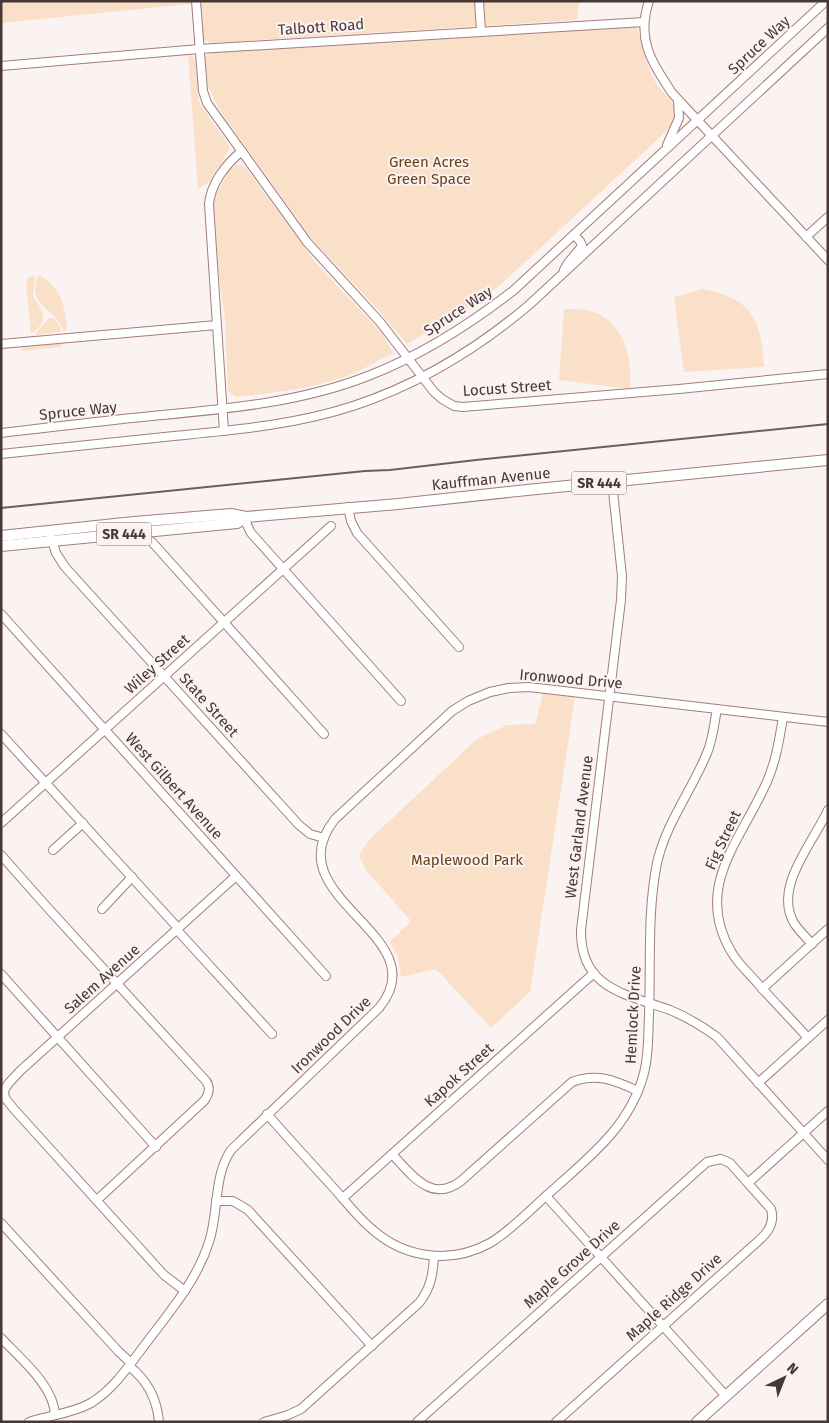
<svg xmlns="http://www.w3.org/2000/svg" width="829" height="1423" viewBox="0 0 829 1423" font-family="'Fira Sans',sans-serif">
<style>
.green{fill:#fae0c9}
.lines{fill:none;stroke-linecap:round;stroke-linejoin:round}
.minor-casing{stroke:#a37d7c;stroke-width:10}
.major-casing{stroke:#a37d7c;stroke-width:12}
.minor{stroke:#fff;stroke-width:8}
.major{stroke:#fff;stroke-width:10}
.rail{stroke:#6c5e5d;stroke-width:2}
.labels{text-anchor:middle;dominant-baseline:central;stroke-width:4;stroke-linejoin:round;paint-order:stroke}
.shield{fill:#fbf2f2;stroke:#7d6f6e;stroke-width:1}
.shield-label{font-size:14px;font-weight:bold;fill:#473736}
.street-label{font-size:15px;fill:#473736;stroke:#fbf2f2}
.park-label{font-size:15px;fill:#6a4319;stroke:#fbf2f2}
</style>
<rect width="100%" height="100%" fill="#fbf2f2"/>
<!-- green -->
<g class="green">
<path d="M1,1H579L577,20L212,43L205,41L202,37L200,3L1,23Z"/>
<path d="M635,26L637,27C643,46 646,65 656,83C661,92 678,104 676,115C675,124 663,133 657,140L499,286L459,314L407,344L381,313L311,238L225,118C216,103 199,74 205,56L213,52Z"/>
<path d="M188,55L195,57L199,101L201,106L228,144L230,148L210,181L198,189Z"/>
<path d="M235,165H240L246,168L315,262L381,332L393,353C380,359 368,367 355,373C317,388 276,393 236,397L228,391L225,319L219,275L213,199L229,171Z"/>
<path d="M33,275L35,277L33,297C44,311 49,322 31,334L26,284L28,278Z"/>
<path d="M39,275C62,288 65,306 67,330L63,331C59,310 24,306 39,275Z"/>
<path d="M702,289C752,298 761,319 764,367L684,372L674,297Z"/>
<path d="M564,309C576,309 592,309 602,316C627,333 632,360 630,389L559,380Z"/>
<path d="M49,318H54L60,326L61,332L36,335V333Z"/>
<path d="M60,342L62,347L22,351L23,346Z"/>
<path d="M543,693L575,698L530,992L491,1028L436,969L401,977L398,957L390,942L411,921L365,869L359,855L369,840L477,739L507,725L535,724Z"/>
</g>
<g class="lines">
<!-- minor casing -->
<g class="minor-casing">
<g id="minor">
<path d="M196,1L203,91L207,103L307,242L380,322L434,392L442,399L454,406L463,407L679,389L828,374"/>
<path d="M479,1L481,31"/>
<path d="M649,1C636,40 652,62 672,93L828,260"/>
<path d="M1,66L199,49L644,22"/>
<path d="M667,145L679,118L678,100"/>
<path d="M806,237L828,217"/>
<path d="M564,270L568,263L582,246L580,241L574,235"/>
<path d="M1,344L217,325"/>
<path d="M224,431L209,204C211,183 226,164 242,151"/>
<path d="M1,433C52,427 102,421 152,416C225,409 299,403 368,376C422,355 469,325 514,290L826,1"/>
<path d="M1,454C59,448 117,442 174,436C234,430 295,425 353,406C417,385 477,349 529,305L828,28"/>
<path d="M612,482L622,576L621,600L581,930C580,989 626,994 670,1010C687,1017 702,1026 717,1037L828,1160"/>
<path d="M348,507L351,521L357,533L459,647"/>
<path d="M246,517L247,525L251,533L401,701"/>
<path d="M51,537L56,553L65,567L299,825L310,834L324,838"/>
<path d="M152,542L324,734"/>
<path d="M1,614L326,976"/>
<path d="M783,717C779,742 775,767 763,790C737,845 694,890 732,953C739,965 750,974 759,985C775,1003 792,1020 808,1038"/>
<path d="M1,734L178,928"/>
<path d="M1,823L331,526"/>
<path d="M53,850L83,823"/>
<path d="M1,855L47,907L206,1081C211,1088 209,1094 204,1101L97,1200"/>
<path d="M102,909L132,877"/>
<path d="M177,930L272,1034"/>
<path d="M812,944C806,937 799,931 794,923C773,887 813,843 828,810"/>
<path d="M1,974L156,1147"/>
<path d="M762,989L828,929"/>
<path d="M758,1083L828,1020"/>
<path d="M267,1114C288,1138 309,1161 330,1184C344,1199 357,1217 373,1230C406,1259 452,1264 490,1243C511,1231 536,1204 555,1188C592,1155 631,1124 644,1073C649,1054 648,1035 649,1015C651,965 647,913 657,863C666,823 692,790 707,753C713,739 714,724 717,709"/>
<path d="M392,1154C411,1174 431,1204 461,1181L572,1082C597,1072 616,1081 638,1091"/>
<path d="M748,1183L828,1111"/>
<path d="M546,1196L726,1396"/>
<path d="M343,1198L594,973"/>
<path d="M216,1201H233L248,1210L372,1346"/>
<path d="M1,1223L119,1352L131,1363"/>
<path d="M185,1291L164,1275L13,1108L5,1098L4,1091L8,1084L20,1071L236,876"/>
<path d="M1,1338C21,1359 54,1386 55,1415"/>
<path d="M129,1366C147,1380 157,1398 159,1422"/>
<path d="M29,1422C50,1415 71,1414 91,1403C115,1388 130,1364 147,1342C171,1310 197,1280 209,1242C219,1212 213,1177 231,1150L379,1008C440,935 272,898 335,819L452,711L468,701L490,692L509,688L529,687L828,722"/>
<path d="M264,1422L288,1415L301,1409L419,1303C431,1288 433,1274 434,1256"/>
<path d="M417,1422L707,1162L721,1159L730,1163L771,1209C777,1229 759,1240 746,1252L556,1422"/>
</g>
</g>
<!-- major casing -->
<g class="major-casing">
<g id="major">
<path d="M1,536L134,522L231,514L246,517L398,504L527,490L828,460"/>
<path d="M1,546L237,523L246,517"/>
<path d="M697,1422L828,1304"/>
</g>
</g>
<!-- minor -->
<use href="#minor" class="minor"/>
<!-- major -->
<use href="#major" class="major"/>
<!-- rail -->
<path class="rail" d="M1,508L365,471L390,470L476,460L828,424"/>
</g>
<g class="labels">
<!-- shield labels -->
<g class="shield">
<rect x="571.5" y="471.5" width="55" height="23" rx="4"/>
<rect x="96.5" y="522.5" width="55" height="23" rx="4"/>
</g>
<g class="shield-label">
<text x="599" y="483">SR 444</text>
<text x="124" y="534">SR 444</text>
</g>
<!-- street labels -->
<g class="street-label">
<text transform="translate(321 27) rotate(-4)">Talbott Road</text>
<text transform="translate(759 45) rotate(-43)">Spruce Way</text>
<text transform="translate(458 311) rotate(-33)">Spruce Way</text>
<text transform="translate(507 388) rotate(-4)">Locust Street</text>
<text transform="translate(78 411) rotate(-6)">Spruce Way</text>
<text transform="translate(491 479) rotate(-6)">Kauffman Avenue</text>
<text transform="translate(157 664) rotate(-42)">Wiley Street</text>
<text transform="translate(571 679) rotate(5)">Ironwood Drive</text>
<text transform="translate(209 705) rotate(48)">State Street</text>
<text transform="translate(174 786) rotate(48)">West Gilbert Avenue</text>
<text transform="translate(579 827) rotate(-83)">West Garland Avenue</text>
<text transform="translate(723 840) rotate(-65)">Fig Street</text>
<text transform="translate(102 979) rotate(-42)">Salem Avenue</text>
<text transform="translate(633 1015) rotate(-87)">Hemlock Drive</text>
<text transform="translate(331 1035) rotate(-44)">Ironwood Drive</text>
<text transform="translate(459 1075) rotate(-42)">Kapok Street</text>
<text transform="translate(572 1264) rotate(-42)">Maple Grove Drive</text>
<text transform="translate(674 1297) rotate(-42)">Maple Ridge Drive</text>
</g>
<!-- park labels -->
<g class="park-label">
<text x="429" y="162">Green Acres<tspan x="429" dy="17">Green Space</tspan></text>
<text x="467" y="860">Maplewood Park</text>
</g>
</g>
<!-- border -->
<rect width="829" height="1423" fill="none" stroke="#473736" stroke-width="5"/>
<!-- north arrow -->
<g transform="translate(784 1378) rotate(43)" stroke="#fbf2f2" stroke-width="4" paint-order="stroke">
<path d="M0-4L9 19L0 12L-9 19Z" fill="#473736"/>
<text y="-8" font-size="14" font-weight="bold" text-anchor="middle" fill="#473736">N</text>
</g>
</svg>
